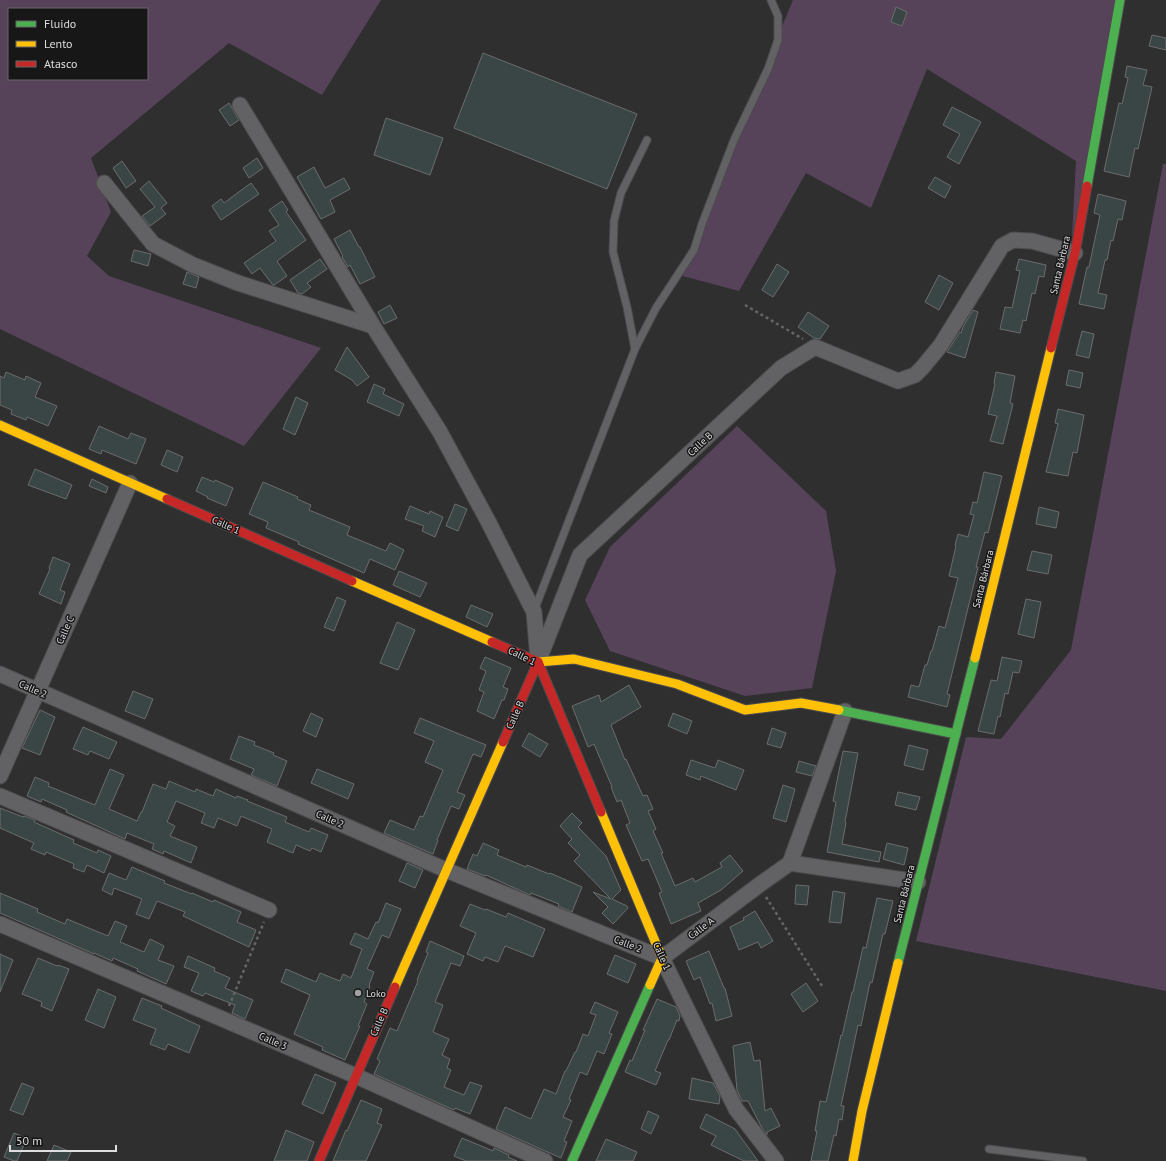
<svg xmlns="http://www.w3.org/2000/svg" width="1166" height="1161" viewBox="0 0 1166 1161" font-family="'PT Sans',sans-serif">
<style>
.green{fill:#56435a;fill-rule:evenodd}
.building{fill:#3a4645;stroke:#6b6c6c}
.lines{fill:none;stroke-linecap:round;stroke-linejoin:round}
.lane-casing{stroke:#4c4b4c;stroke-width:9}
.street-casing{stroke:#4c4b4c;stroke-width:17}
.fast-casing{stroke:#4c4b4c;stroke-width:11}
.slow-casing{stroke:#4c4b4c;stroke-width:11}
.jam-casing{stroke:#4c4b4c;stroke-width:11}
.path{stroke:#666566;stroke-width:2.5;stroke-dasharray:3 3;stroke-linecap:butt}
.lane{stroke:#626163;stroke-width:7}
.street{stroke:#626163;stroke-width:15}
.fast{stroke:#4caf50;stroke-width:9}
.slow{stroke:#ffc107;stroke-width:9}
.jam{stroke:#c62828;stroke-width:9}
.poi-dot{fill:#a1a0a2;stroke:#181718;stroke-width:1.5}
.labels{text-anchor:middle;dominant-baseline:central;stroke-width:3;stroke-linejoin:round;paint-order:stroke}
.street-label{font-size:10px;fill:#dedddf;stroke:#181718}
.poi-label{font-size:10px;fill:#dedddf;stroke:#181718;text-anchor:start}
</style>
<rect width="100%" height="100%" fill="#302f30"/>
<!-- green -->
<g class="green">
<path d="M0,0H381L322,95L229,43L91,158L111,212L87,256L109,276L321,348L244,446L0,329ZM9,9H147V79H9Z"/>
<path d="M793,0H1125L1072,237L1076,161L927,69L871,208L806,173L739,291L679,275Z"/>
<path d="M1163,164H1166V991L916,941L966,737L1001,739L1071,650Z"/>
<path d="M737,426L826,511L836,571L812,688L745,696L610,651L585,600L610,547Z"/>
</g>
<!-- building -->
<g class="building">
<path d="M896,7L907,12L902,26L891,22Z"/>
<path d="M1152,35L1166,38V50L1149,46Z"/>
<path d="M483,53L637,114L607,189L454,128Z"/>
<path d="M1127,66L1147,70L1143,85L1152,87L1138,149L1135,148L1129,177L1104,171L1119,103L1122,104L1128,78L1125,77Z"/>
<path d="M229,103L239,120L230,126L219,110Z"/>
<path d="M952,107L981,122L959,164L947,157L960,134L943,125Z"/>
<path d="M386,118L443,138L430,175L374,155Z"/>
<path d="M257,158L263,168L249,178L243,168Z"/>
<path d="M122,161L136,181L126,188L113,168Z"/>
<path d="M314,167L325,188L344,178L350,189L330,200L335,212L321,219L297,177Z"/>
<path d="M935,177L951,186L945,198L928,188Z"/>
<path d="M149,181L167,203L161,208L166,214L150,226L142,216L155,207L140,189Z"/>
<path d="M251,183L259,194L221,220L212,206L221,199L224,203Z"/>
<path d="M1098,194L1126,201L1122,220L1118,219L1113,241L1111,240L1107,260H1105L1098,293L1107,295L1104,309L1079,304L1087,267H1089L1100,215L1094,213Z"/>
<path d="M282,201L288,210L286,212L306,240L277,261L287,276L274,285L272,284L260,268L252,274L244,263L276,241L269,231L279,225L269,210Z"/>
<path d="M350,230L359,247H360L375,277L360,284L350,265L348,267L342,257L343,256L334,239Z"/>
<path d="M134,250L151,254L148,266L131,261Z"/>
<path d="M320,259L327,269L307,283L311,287L302,294L298,293L290,280Z"/>
<path d="M1019,259L1046,265L1044,277L1039,276L1035,294L1032,293L1026,321L1023,320L1020,333L1000,329L1005,307L1012,308L1020,271L1016,270Z"/>
<path d="M777,264L789,272L773,297L762,290Z"/>
<path d="M187,272L199,277L196,288L183,284Z"/>
<path d="M939,275L953,283L939,310L925,302Z"/>
<path d="M390,305L397,318L384,324L378,312Z"/>
<path d="M973,310L978,312L965,358L947,352L960,332L961,333L963,327Z"/>
<path d="M808,312L829,326L820,339L814,338L798,327Z"/>
<path d="M1082,331L1094,334L1089,358L1076,355Z"/>
<path d="M347,347L369,377L357,386L352,380L335,370Z"/>
<path d="M1069,370L1083,373L1080,388L1066,385Z"/>
<path d="M6,372L25,380L26,376L41,383L35,397L57,406L48,426L27,417L26,420L11,414L12,410L0,405V376L4,378Z"/>
<path d="M996,372L1015,376L1010,403L1013,404L1003,444L990,441L997,416L988,414L995,384L994,383Z"/>
<path d="M374,384L385,389L383,394L404,404L399,416L367,402Z"/>
<path d="M296,397L308,403L295,435L283,429Z"/>
<path d="M1058,409L1084,415L1077,453L1073,452L1068,476L1046,472L1058,424L1055,423Z"/>
<path d="M99,426L128,439L131,433L146,439L136,464L102,450L101,454L89,449Z"/>
<path d="M167,450L183,457L177,472L161,465Z"/>
<path d="M35,469L72,485L66,499L28,485Z"/>
<path d="M984,472L1002,476L988,533L985,532L976,567H978L947,694L950,695L947,707L908,697L911,685L919,687L925,665H927L931,651H932L939,626L945,628L958,578L949,576L956,546L955,545L958,534L968,537L974,515L970,514L973,502L977,503Z"/>
<path d="M202,477L214,482L215,480L233,488L226,506L207,498L208,497L196,491Z"/>
<path d="M92,479L108,487L106,493L89,486Z"/>
<path d="M263,482L298,497L297,499L311,505L309,510L350,527L347,535L386,551L390,543L404,550L395,570L370,559L364,573L298,544L299,542L266,528L268,522L249,514Z"/>
<path d="M455,504L467,509L458,531L446,526Z"/>
<path d="M410,506L429,514L430,511L443,517L435,537L422,531L424,526L405,519Z"/>
<path d="M1039,507L1059,512L1056,528L1036,524Z"/>
<path d="M1032,551L1052,555L1048,574L1027,570Z"/>
<path d="M53,557L70,564L60,590L65,592L61,604L39,594L50,569L49,568Z"/>
<path d="M399,571L427,583L420,597L393,585Z"/>
<path d="M337,597L346,601L334,631L324,627Z"/>
<path d="M1026,599L1041,602L1034,638L1018,634Z"/>
<path d="M471,605L493,614L487,627L466,617Z"/>
<path d="M397,622L415,630L398,670L380,663Z"/>
<path d="M485,657L511,668L503,687L508,689L504,700H502L494,719L477,711L484,692L479,690L486,671L480,668Z"/>
<path d="M1002,657L1022,661L1019,673L1013,672L1008,694L1005,693L1000,717L998,716L994,734L978,731L991,680L997,681Z"/>
<path d="M629,685L641,707L611,725L625,760L626,759L643,796L647,795L653,809L648,811L656,829L653,831L663,853H661L675,886L693,878L695,882L722,867L720,863L730,855L743,871L721,890L698,903L701,911L671,924L659,893L662,892L648,859L642,861L626,825L630,823L621,800L617,802L611,787H612L594,744L588,747L572,706L599,695L601,702Z"/>
<path d="M133,691L153,699L145,719L125,711Z"/>
<path d="M40,710L55,717L40,755L22,748Z"/>
<path d="M311,713L323,719L316,737L303,731Z"/>
<path d="M673,713L692,721L687,734L668,726Z"/>
<path d="M420,718L486,745L481,757L473,754L457,792L465,795L459,809L451,806L437,840H438L433,854L384,833L390,820L414,830L420,816L423,817L443,770L425,762L434,741L414,733Z"/>
<path d="M83,727L117,742L109,759L90,751L88,755L73,749Z"/>
<path d="M772,728L786,733L781,748L767,744Z"/>
<path d="M529,733L548,744L540,757L522,746Z"/>
<path d="M239,736L255,742L254,745L274,753L273,755L287,761L277,786L251,775L254,769L230,759Z"/>
<path d="M909,745L928,750L923,770L904,765Z"/>
<path d="M843,751L858,753L845,822L846,823L842,844L881,852L879,862L827,852L836,802L833,801Z"/>
<path d="M691,760L715,768L718,760L744,770L736,790L701,776L700,780L686,775Z"/>
<path d="M799,761L816,766L812,776L796,772Z"/>
<path d="M110,769L124,775L109,809L137,821L141,812H142L153,784L166,789L169,781L195,792L196,789L213,796L216,789L236,798L237,796L248,800L247,801L287,817L285,822L309,832L311,828L328,835L321,852L312,848L310,851L296,845L293,853L267,842L272,829L241,816L237,826L218,818L214,828L201,823L205,813L176,801L167,822L175,826L170,836L197,847L191,863L164,851L163,854L152,849L154,844L127,833L125,839L66,812L67,810L42,799L41,802L27,796L35,777L49,783L48,786L95,805Z"/>
<path d="M317,769L354,784L348,799L311,783Z"/>
<path d="M783,785L795,789L786,822L773,818Z"/>
<path d="M898,792L920,797L916,810L895,805Z"/>
<path d="M0,808L23,817L24,816L35,820L34,822L74,840L73,843L97,853L98,850L111,856L104,873L87,865L84,872L73,868L74,864L46,852L45,855L31,849L34,843L0,828Z"/>
<path d="M572,813L582,823L578,827L606,856L621,890L612,899L627,906L628,908L613,924L602,913L608,907L593,892L611,899L574,861L580,855L568,843L572,839L560,826Z"/>
<path d="M483,843L499,850L497,855L526,867L527,865L549,874L550,873L582,887L572,912L558,906L559,904L531,893L530,895L486,875L485,876L467,869L473,854L477,856Z"/>
<path d="M887,843L908,848L904,865L883,859Z"/>
<path d="M407,863L423,870L415,888L399,881Z"/>
<path d="M132,867L165,881L164,883L192,894V893L213,902L214,900L241,912L237,922L256,930L249,947L183,916L185,912L157,901L149,919L136,914L142,899L114,888L112,895L102,890L109,873L126,880Z"/>
<path d="M796,885L809,886L807,905L795,904Z"/>
<path d="M833,891L845,893L841,923L829,922Z"/>
<path d="M0,893L38,909L37,912L65,924L67,919L108,936L115,921L127,926L120,942L144,952L150,939L164,946L158,960L174,966L166,984L137,971L138,969L113,958L112,961L94,953V954L0,913Z"/>
<path d="M877,898L893,901L885,934H883L872,983L870,982L861,1026L858,1025L841,1106H844L842,1120L839,1119L836,1136L834,1135L828,1161H811L817,1131H815L820,1101L826,1102L841,1035L842,1036L852,992H853L863,947L866,948Z"/>
<path d="M386,903L401,909L389,938L382,935L367,969L374,972L369,985L370,986L364,1002L367,1004L358,1026H360L345,1060L322,1050L323,1047L294,1034L310,995L281,982L286,969L316,982L320,973L340,981L343,974L351,978L362,949L350,944L355,933L368,939L376,922L378,923Z"/>
<path d="M470,904L485,910L486,909L506,917L508,913L545,929L533,957L505,946L498,962L485,957L483,961L467,954L476,933L460,926Z"/>
<path d="M755,911L773,941L761,948L758,942L739,950L730,927L744,920L743,918Z"/>
<path d="M430,941L464,956L460,966L451,963L435,1002L443,1005L433,1032L449,1039L442,1055L450,1059L447,1068L451,1070L444,1087L464,1095L470,1082L482,1086L470,1114L455,1108L454,1110L374,1074L380,1061L377,1059L390,1028L397,1031L418,981L417,980L428,953L426,952Z"/>
<path d="M709,951L724,988H725L732,1016L716,1021L712,1003L710,1004L700,977L694,980L686,961Z"/>
<path d="M0,954L13,960L0,992Z"/>
<path d="M615,955L636,964L628,983L607,974Z"/>
<path d="M188,956L215,968L214,971L230,978L225,988L253,1000L245,1019L232,1013L235,1005L205,993L203,996L191,991L199,973L184,967Z"/>
<path d="M38,958L57,966L58,965L69,969L52,1011L41,1006L42,1002L22,994Z"/>
<path d="M806,983L818,1001L803,1012L791,994Z"/>
<path d="M98,989L116,997L104,1028L85,1020Z"/>
<path d="M142,998L162,1006L161,1008L200,1026L189,1053L168,1044L165,1050L150,1044L156,1029L133,1020Z"/>
<path d="M657,999L676,1007L680,1016L679,1021L677,1020L669,1040H668L655,1071L661,1073L656,1085L625,1072L630,1060L632,1061L645,1030H643Z"/>
<path d="M595,1002L618,1012L609,1033L612,1034L604,1054L597,1051L587,1075L580,1072L569,1099L571,1100L563,1117L572,1121L564,1141L567,1142L561,1158L496,1129L505,1107L531,1119L544,1089L556,1094L565,1071H566L575,1052H576L583,1034L588,1036L596,1015L590,1013Z"/>
<path d="M750,1042L754,1061L760,1060L765,1111L771,1108L780,1126L767,1132V1135L763,1130L748,1101H742L737,1090L733,1046Z"/>
<path d="M315,1074L336,1083L323,1114L302,1104Z"/>
<path d="M692,1078L713,1083L720,1096L719,1104L689,1099Z"/>
<path d="M22,1083L34,1088L23,1115L10,1110Z"/>
<path d="M361,1100L382,1109L377,1123L382,1125L366,1161H333L346,1130L347,1131Z"/>
<path d="M648,1111L659,1116L651,1134L641,1129Z"/>
<path d="M706,1114L735,1129L758,1161H744L711,1145L716,1136L700,1128Z"/>
<path d="M286,1130L314,1142L307,1161H274Z"/>
<path d="M14,1133L27,1138L17,1161H14L4,1157Z"/>
<path d="M462,1138L493,1151L494,1148L509,1155L508,1157L517,1161H466L454,1156Z"/>
<path d="M606,1139L637,1152L633,1161H596Z"/>
<path d="M54,1145L71,1152L67,1161H47Z"/>
</g>
<g class="lines">
<!-- lane casing -->
<g class="lane-casing">
<g id="lane">
<path d="M635,349L656,308L694,250L702,224L734,140L768,69L778,40V16L771,0"/>
<path d="M534,611L635,349L627,307L613,252L614,221L621,193L647,140"/>
<path d="M989,1149L1083,1161"/>
</g>
</g>
<!-- street casing -->
<g class="street-casing">
<g id="street">
<path d="M240,105L373,326L440,432L489,523L534,612L538,659"/>
<path d="M104,183L153,244L193,265L238,283L373,326"/>
<path d="M538,662L580,555L781,368L815,347L898,381L915,375L922,368L941,345L1002,246L1013,240L1032,241L1075,253"/>
<path d="M0,674L446,870L662,958"/>
<path d="M0,776L130,483"/>
<path d="M0,796L269,910"/>
<path d="M790,863L918,882"/>
<path d="M0,924L356,1076L545,1161"/>
<path d="M662,958L759,885L790,863L845,711"/>
<path d="M662,958L736,1109L776,1161"/>
</g>
</g>
<!-- fast casing -->
<g class="fast-casing">
<g id="fast">
<path d="M1087,186L1120,0"/>
<path d="M839,710L956,734"/>
<path d="M898,963L975,658"/>
<path d="M572,1161L650,985"/>
</g>
</g>
<!-- slow casing -->
<g class="slow-casing">
<g id="slow">
<path d="M0,425L167,499"/>
<path d="M352,581L492,642"/>
<path d="M975,658L1051,348"/>
<path d="M538,662L574,659L677,684L745,710L801,703L839,710"/>
<path d="M601,812L662,958L650,985"/>
<path d="M395,987L503,742"/>
<path d="M853,1161L862,1111L898,963"/>
</g>
</g>
<!-- jam casing -->
<g class="jam-casing">
<g id="jam">
<path d="M1051,348L1075,253L1087,186"/>
<path d="M167,499L352,581"/>
<path d="M492,642L538,662L601,812"/>
<path d="M503,742L538,662"/>
<path d="M319,1161L395,987"/>
</g>
</g>
<!-- path -->
<g class="path">
<path d="M745,305L803,339"/>
<path d="M766,897L822,986"/>
<path d="M229,1006L264,922"/>
</g>
<!-- lane -->
<use href="#lane" class="lane"/>
<!-- street -->
<use href="#street" class="street"/>
<!-- fast -->
<use href="#fast" class="fast"/>
<!-- slow -->
<use href="#slow" class="slow"/>
<!-- jam -->
<use href="#jam" class="jam"/>
</g>
<!-- markers -->
<circle class="poi-dot" cx="358" cy="993" r="4"/>
<g class="labels">
<!-- street labels -->
<g class="street-label">
<text transform="translate(1060 265) rotate(-77)">Santa Bárbara</text>
<text transform="translate(700 444) rotate(-43)">Calle B</text>
<text transform="translate(226 525) rotate(24)">Calle 1</text>
<text transform="translate(983 579) rotate(-76)">Santa Bárbara</text>
<text transform="translate(65 630) rotate(-66)">Calle C</text>
<text transform="translate(522 656) rotate(26)">Calle 1</text>
<text transform="translate(33 689) rotate(24)">Calle 2</text>
<text transform="translate(515 715) rotate(-66)">Calle B</text>
<text transform="translate(330 819) rotate(24)">Calle 2</text>
<text transform="translate(904 894) rotate(-76)">Santa Bárbara</text>
<text transform="translate(701 928) rotate(-37)">Calle A</text>
<text transform="translate(628 944) rotate(22)">Calle 2</text>
<text transform="translate(662 956) rotate(66)">Calle 1</text>
<text transform="translate(379 1022) rotate(-66)">Calle B</text>
<text transform="translate(273 1041) rotate(23)">Calle 3</text>
</g>
<!-- poi labels -->
<g class="poi-label">
<text x="366" y="993">Loko</text>
</g>
</g>
<!-- legend -->
<rect x="8" y="8" width="140" height="72" fill="#181718" stroke="#676668"/>
<rect x="16" y="21" width="20" height="6" fill="#4caf50" stroke="#676668"/>
<text x="44" y="28" font-size="12" fill="#dedddf">Fluido</text>
<rect x="16" y="41" width="20" height="6" fill="#ffc107" stroke="#676668"/>
<text x="44" y="48" font-size="12" fill="#dedddf">Lento</text>
<rect x="16" y="61" width="20" height="6" fill="#c62828" stroke="#676668"/>
<text x="44" y="68" font-size="12" fill="#dedddf">Atasco</text>
<!-- scale -->
<path d="M10 1145v6h106v-6" fill="none" stroke="#dedddf" stroke-width="2"/>
<text x="16" y="1145" font-size="12" fill="#dedddf" stroke="#181718" stroke-width="3" paint-order="stroke">50 m</text>
</svg>
